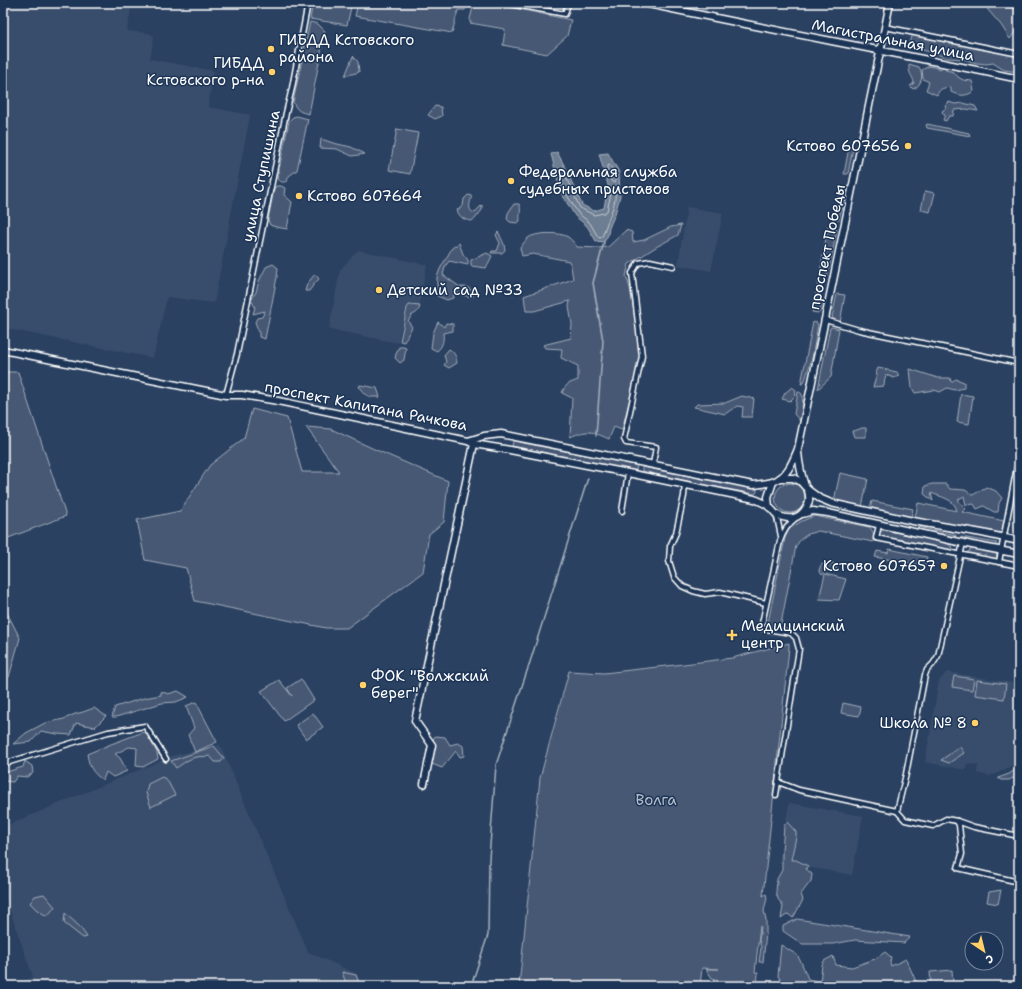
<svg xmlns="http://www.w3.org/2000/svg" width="1022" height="989" viewBox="0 0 1022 989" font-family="'Shantell Sans',sans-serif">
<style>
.built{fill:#394e6c}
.green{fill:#465975;stroke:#a2acba}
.water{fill:#6d7d92;stroke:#a7b1be}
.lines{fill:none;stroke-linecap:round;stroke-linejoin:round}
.shore{stroke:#c5cbd3;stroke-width:1}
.stream{stroke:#a7b1be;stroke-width:1.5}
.street-casing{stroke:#fff;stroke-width:7}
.secondary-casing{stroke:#fff;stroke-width:9}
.street{stroke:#1d3557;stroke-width:4}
.secondary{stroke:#1d3557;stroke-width:6}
.poi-dot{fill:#ffd166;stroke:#1d3557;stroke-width:1.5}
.labels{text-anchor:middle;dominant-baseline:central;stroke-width:3;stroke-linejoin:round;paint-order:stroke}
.poi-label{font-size:15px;fill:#fff;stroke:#1d3557;text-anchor:start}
.street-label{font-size:15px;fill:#fff;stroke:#1d3557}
.park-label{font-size:15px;fill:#b5bdc8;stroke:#1d3557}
</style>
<rect width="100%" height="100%" fill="#2a4161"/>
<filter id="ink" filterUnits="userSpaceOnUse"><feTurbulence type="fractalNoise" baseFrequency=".025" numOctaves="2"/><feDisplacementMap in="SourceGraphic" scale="8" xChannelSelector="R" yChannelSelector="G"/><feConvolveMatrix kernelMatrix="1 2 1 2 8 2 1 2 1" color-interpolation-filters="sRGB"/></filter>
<g filter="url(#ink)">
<!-- built -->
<g class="built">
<path d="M3,3H132L127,31L148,33L154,36L150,59L214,71L208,107L250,115L214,303L167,297L153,358L3,328Z"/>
<path d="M687,207L723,213L711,271L678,265Z"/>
<path d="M358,250L427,265L418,311L405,310L398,343L329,329L340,270Z"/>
<path d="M947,672L1019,684V762L996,774L989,776L977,773L978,765L967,764L966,770L925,762L939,681Z"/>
<path d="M220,745L308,952L357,974L362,986H11L33,977L3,891V827L175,755Z"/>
<path d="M789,803L863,816L852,875L779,862Z"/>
</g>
<!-- green -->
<g class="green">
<path d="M313,3H352L347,25L310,19Z"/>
<path d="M358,3H467L465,10H458L452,33L355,16Z"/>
<path d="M478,3H490L571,20L567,36L547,54L503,45L505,29L470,23V19L473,7Z"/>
<path d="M671,3H708L706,10Z"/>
<path d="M990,3H997L1019,10V31L1015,32L1010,39L1001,25L988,10L987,6Z"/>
<path d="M310,22L318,24L325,31L309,114C300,112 297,111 293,102Z"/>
<path d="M913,35L1019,56V72L1004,70L993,63L987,64L977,63L963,59L946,58L935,53L922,50L909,42Z"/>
<path d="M353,56L358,62L359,72L345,76Z"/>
<path d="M909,64L919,67C924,74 922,86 913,89L910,86L914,83C913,75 908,75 909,64Z"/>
<path d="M929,66L954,72L958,77L963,80L972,81L974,91C966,97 959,96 951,92V87C943,88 940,88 937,95L926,90L929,82L923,79L922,70Z"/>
<path d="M949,102L955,104L963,103L975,106L978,111L966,109L954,110L953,116H949L946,121L943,120L945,115L943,114L942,111L946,108L945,106Z"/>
<path d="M435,106L441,107L442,116L435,119L428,115Z"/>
<path d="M297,116L308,119L297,170L289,176L287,181C283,183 280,182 277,179L289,121L293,117Z"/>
<path d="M927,124L969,133L970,136L927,128L926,125Z"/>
<path d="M397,129L418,133L410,174L389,170Z"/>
<path d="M321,139L333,143L351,147L365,154L352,156L337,149L320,148Z"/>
<path d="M849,147L853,148L848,174H844Z"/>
<path d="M276,186H281L285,188L284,195L292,202L287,229L276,227L270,225L268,220L274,189Z"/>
<path d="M925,191L935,193L930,212L921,210Z"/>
<path d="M468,195L472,196C470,202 467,210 474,213L482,205V210L475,219L471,221C464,220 459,217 457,210L463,206L464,199Z"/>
<path d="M841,195L844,196L839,220H837L836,211L838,197Z"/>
<path d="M514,204H519C522,210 519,215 520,221L517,223L510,222L507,219L508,213Z"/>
<path d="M681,225L678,235L656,247L629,264L626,276L630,288L641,354L622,430L614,427L609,439C590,431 590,429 570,437L572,398L562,393C565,384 570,383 578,380V366L561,358L562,349L545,348L543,345L571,338L572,324L569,307L570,301L534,311H526L524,296L573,279L571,266L569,261L533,254L522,256L520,248C522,245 525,241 528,238C536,232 560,232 568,237C572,240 575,244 577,247L598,248L608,247L626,230L632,232L633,242L644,240L671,227Z"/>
<path d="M828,227L834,228L837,230L827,277L822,276L820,273Z"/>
<path d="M498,232L499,233C501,239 505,244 505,250L502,253H491L492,251H497L500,243L496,235Z"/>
<path d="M459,243L463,254L468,260V265L449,261L445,267L443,275L460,287H467L474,292V295L472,297L462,295L455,292L453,298L447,300L437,296V277L440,269L452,248Z"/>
<path d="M487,253L492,256L486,268L471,266V260Z"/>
<path d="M273,264L278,268L277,277L265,339L259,337V332L255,322L257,318L262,317L265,311L253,314L255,307L251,300L256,292L259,281L266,267Z"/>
<path d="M315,274L319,279L315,283L309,291H305L307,284Z"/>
<path d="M819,279L821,280L817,301L822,302L820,312L818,313L812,312Z"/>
<path d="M837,294L845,295L840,323L835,320L832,317Z"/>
<path d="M409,305L420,306C418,312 417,313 412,315L408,321L412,327L404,342L400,341L407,308Z"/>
<path d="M438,322L444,327L446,323L453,324V331L443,333C444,340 443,346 437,351L431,348L433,333Z"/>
<path d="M813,322L817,323L818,325L812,358L805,380L802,384H801Z"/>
<path d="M832,327L839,329L831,377L818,389L830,328Z"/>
<path d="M399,347H403L406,348L404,360L400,363L395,358L396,354Z"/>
<path d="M449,349C455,353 456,356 457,363L449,368L444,365L446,362L444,355Z"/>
<path d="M878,368L897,372L899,376L894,378L886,375L885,378L884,386L873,387L877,374L876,373Z"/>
<path d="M910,369L938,378H950L951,382L956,379L964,382V388L955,390L947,388L940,392L934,390L915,393L912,388Z"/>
<path d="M3,372H18L66,516L3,540Z"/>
<path d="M360,385L377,388L380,397H370L363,393L362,389L359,387Z"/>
<path d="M792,387L796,390L795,396L790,401L782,399L785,393Z"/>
<path d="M798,392C799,392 800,392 801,393C805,397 801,415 800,421L794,414Z"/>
<path d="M961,394L973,396L969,424L957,422Z"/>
<path d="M742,396L754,399L752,417H742L743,407L737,406L725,414L694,407L697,404L725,403Z"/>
<path d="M252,409L287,418L302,472H339L306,427L331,429L374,449L448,481L444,522L429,534L423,572L347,628H326L195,601L186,568L145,560L137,520L180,511L210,465L244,438Z"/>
<path d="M862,428H866V437H854L852,431L857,430Z"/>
<path d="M513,441L637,465L636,471L512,446Z"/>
<path d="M642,467L757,489V492L755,494L711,486L642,471Z"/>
<path d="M840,473L868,479L862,507L834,501Z"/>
<circle cx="790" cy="498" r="15"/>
<path d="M932,484H946L950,489L965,490L973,495L986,487L996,491L1002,498L999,503L998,512H994L984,506L977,509L974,504L966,505L964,496L958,500L966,509L962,512L1004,521L1001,535L915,518L918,503L957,511C955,499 941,497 931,493L933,501L924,494L925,486Z"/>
<path d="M872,501L913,509L911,518L870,509Z"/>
<path d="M814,516L869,527C874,531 874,536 873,542L818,531L808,534L801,539L796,546L781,624L778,628L769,626L768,623L785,538L789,529L802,521Z"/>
<path d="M918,527L956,535L955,538L919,530Z"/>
<path d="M883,530L946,542L952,547L955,552L878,537L879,533Z"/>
<path d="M961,537L997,543L995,546L961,539Z"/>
<path d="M889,549L927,557L925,566L875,557L877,551L888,553Z"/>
<path d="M972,549L996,553L997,557L994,560L965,554Z"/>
<path d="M826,563H833L837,569L832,571L828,570L822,575L819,570L821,565Z"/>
<path d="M825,574L846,579L839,600L819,599Z"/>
<path d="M3,605L20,638L9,677L3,682Z"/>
<path d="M789,643V648L763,896L766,894L767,898L764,911L766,920V933L763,962H759L761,947L759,940L761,927L760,926L755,972L758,973L757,986H729L727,983L712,978L706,969H719L702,968L700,986H519L540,778L569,671L604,673L684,664L732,658Z"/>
<path d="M954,676L974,679L972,690L952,687Z"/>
<path d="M301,679L314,700L284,721L261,691L279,680L292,696L287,688Z"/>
<path d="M977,680L1006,684L1004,699L975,695Z"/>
<path d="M161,691L168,694L178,691L188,697L176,702L162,703L116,717H112L115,707L144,698L161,695Z"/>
<path d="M196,702L217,742L195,752L188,735L194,728L186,706Z"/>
<path d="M843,703L861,707L859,716L841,713Z"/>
<path d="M94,708L106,716L95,727L76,723L71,735L57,734L41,731L31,742L13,744L26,733L45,723L64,719L75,714L83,712Z"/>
<path d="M313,713L323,727L306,739L296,725Z"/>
<path d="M146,731L157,753L158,759L143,767L136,766L137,748L129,747L115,754L120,758L127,771L113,777L106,772L103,780C92,773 89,766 87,754L111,744Z"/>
<path d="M435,736L445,737L450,745L458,743L463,746L464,756L460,757L456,751L442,768L432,764L429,751L435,748L430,745Z"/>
<path d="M214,746L224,758L221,762H215L210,756C205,757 201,756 197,757C189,758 183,764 176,768L171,761Z"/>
<path d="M960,747L964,753L949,763L941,760Z"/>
<path d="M25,761L32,766L33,773L27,777L17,776L13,782L3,781V773L23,767Z"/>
<path d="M1015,770H1019V781L1013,778L1009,780H1001L998,778L1009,774Z"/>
<path d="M162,777L167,780L175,795L151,807L146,793L148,784Z"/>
<path d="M787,822L796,832V837L791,860H796L808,866L806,869L812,874L811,881L801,894L803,900L793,918L788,914L781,919L783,906L778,899L776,892L777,879L782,870V851L784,826Z"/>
<path d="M1001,890L998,904L987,902L989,892Z"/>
<path d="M44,894L55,907L47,916L37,910L30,903L35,896Z"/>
<path d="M65,913L80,927L87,937L83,938L64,923Z"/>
<path d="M797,919L910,937L904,943L855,940L833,944H802L783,931V926Z"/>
<path d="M781,945L797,955L802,964L808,979L820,982L822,965L824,961L833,956L836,965L852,967L875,959L885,952L891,957L890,962L891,966L906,959L918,986H802V985L781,981L778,976Z"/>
<path d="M952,970L953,984L931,986L930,972Z"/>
<path d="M342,972L356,975L360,986H347Z"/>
</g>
<!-- water -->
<path class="water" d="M557,152L564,165L582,205L594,211L604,208L608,185L599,154L608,153L619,172L620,196L615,214L609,228L608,235L604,242L596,241L587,226L575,216L561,193L551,154Z"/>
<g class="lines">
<!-- shore -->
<g class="shore">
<path d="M609,165C614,169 615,175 615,181L614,183L611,181L607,168L608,166Z"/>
<path d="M562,174L565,175L580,208L594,215L604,213L607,211L612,189L613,188L615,189C617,202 610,214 606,226C604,230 604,234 601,238L598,237L590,223L578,213L565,192L561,176Z"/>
</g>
<!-- stream -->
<g class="stream">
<path d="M596,436L603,341L593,283L604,242"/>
<path d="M471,986L488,935L489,859L496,765L530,662L588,478"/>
</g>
<!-- street casing -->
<g class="street-casing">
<g id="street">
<path d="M506,3L565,14L568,3"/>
<path d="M885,27L1019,54"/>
<path d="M825,320L859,330L1019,363"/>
<path d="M226,395L237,354L286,113L292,88L308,3"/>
<path d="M1019,456L999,562L1019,566"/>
<path d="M653,464L656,447L626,443L624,439L642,356L632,273L638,263L650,261L673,266"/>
<path d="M685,484L684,496L676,533L670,546L669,561L674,577L682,586L693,591L705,594L720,592L766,603"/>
<path d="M622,511L628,473"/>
<path d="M776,513L778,522L781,536"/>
<path d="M879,525L876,538L999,562"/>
<path d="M963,543L938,656L933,664L927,670L925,675L906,774L897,811L905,820L933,826L946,819L957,821L974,827L1019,836"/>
<path d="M3,764L108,732L145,726L166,759"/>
<path d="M778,782L799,790L897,811"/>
<path d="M776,795L799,649L796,638L791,633L761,628L780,541C783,532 788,524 796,518"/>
<path d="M957,821L959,825L962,854L958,868L1019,882"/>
</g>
</g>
<!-- secondary casing -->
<g class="secondary-casing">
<g id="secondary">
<path d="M644,3C769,30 894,52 1019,79"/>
<path d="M3,350L226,395H242L278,401L468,441L484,436L501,434L753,485C759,484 766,484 772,482C787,478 793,461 798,449C829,300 860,152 890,3"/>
<path d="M468,441L474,444L510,450L628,473L750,498C756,499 762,502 767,505C771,508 773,511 776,514C786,520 797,520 804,511C810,504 810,498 808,490"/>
<path d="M798,452C799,464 801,474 805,486"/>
<path d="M780,478H793L800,481L808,490L819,498L831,503L913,521L982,533L1019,541"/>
<path d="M769,507L768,497L773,482"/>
<path d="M802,514L813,511L828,513L972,545L1019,554"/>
<path d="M424,784L432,745L415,721L474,444"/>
</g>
</g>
<!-- street -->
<use href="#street" class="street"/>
<!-- secondary -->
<use href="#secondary" class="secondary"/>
</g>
</g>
<!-- markers -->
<g class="poi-dot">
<circle cx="271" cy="49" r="4"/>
<circle cx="272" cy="72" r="4"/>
<circle cx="908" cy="146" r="4"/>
<circle cx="511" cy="181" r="4"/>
<circle cx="299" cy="196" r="4"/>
<circle cx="379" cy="290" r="4"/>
<circle cx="944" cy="566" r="4"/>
<path d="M730 629h4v4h4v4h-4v4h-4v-4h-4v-4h4z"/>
<circle cx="363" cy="685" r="4"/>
<circle cx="975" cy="723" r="4"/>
</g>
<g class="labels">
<!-- poi labels -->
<g class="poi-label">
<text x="279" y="40">ГИБДД Кстовского<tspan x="279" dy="17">района</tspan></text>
<text x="264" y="63" text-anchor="end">ГИБДД<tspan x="264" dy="17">Кстовского р-на</tspan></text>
<text x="900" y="146" text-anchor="end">Кстово 607656</text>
<text x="519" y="172">Федеральная служба<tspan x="519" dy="17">судебных приставов</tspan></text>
<text x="307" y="196">Кстово 607664</text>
<text x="387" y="290">Детский сад №33</text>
<text x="936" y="566" text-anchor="end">Кстово 607657</text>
<text x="741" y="626">Медицинский<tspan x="741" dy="17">центр</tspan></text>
<text x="371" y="676">ФОК "Волжский<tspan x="371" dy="17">берег"</tspan></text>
<text x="967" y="723" text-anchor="end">Школа № 8</text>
</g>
<!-- street labels -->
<g class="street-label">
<text transform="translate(893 40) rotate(11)">Магистральная улица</text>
<text transform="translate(261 176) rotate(-78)">улица Ступишина</text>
<text transform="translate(827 247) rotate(-78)">проспект Победы</text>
<text transform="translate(366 406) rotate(11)">проспект Капитана Рачкова</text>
</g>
<!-- park labels -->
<g class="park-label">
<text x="656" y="800">Волга</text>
</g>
</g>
<!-- margin -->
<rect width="1022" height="989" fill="none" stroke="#1d3557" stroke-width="16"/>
<rect x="8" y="8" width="1006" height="973" fill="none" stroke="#fff" stroke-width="1.5" filter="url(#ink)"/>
<!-- north arrow -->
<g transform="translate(984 951) rotate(145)"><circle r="19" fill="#1d3557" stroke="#77869a"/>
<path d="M0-3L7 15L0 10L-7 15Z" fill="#ffd166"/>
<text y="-6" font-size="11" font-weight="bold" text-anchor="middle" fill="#ffffff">С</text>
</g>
</svg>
